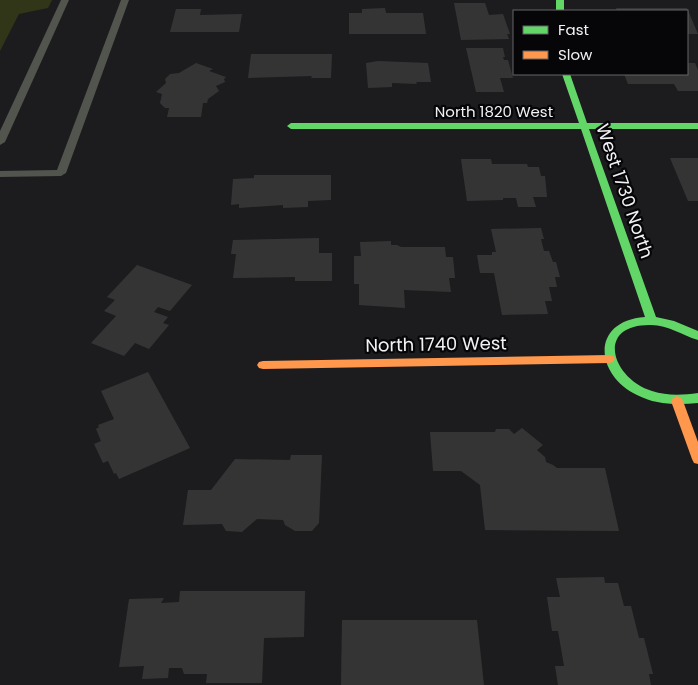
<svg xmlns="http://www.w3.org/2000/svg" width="698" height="685" viewBox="0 0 698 685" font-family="Poppins,sans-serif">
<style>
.green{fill:#303617}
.building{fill:#353435}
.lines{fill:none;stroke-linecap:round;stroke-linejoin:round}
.lane{fill:#51554d;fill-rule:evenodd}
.fast{fill:#63d668;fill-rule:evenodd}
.slow{fill:#ff974d;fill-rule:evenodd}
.labels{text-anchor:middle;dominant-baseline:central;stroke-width:4.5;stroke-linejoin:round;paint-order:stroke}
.far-street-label{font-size:15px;fill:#f2f2f5;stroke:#060608}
.street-label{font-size:18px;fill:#f2f2f5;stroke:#060608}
</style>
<rect width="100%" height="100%" fill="#1c1c1f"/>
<!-- green -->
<path class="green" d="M0,0H52L48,8L19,14L0,51Z"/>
<!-- building -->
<g class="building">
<path d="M454,3H485L489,15L503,14L510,34H507L509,39L461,40Z"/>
<path d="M385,8L386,13H423L426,34H349V13H362V9Z"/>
<path d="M616,8H687L698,34H687V11H617Z"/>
<path d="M176,9H201L200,15L242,14L239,32H170Z"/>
<path d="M466,48H503L505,57H503L504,60H508L513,78H500L504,92H476Z"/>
<path d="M251,54H332L331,78H311L312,76L248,78Z"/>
<path d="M378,61L428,63L431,82H416L417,84L392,83V87L368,88L366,63Z"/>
<path d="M196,63L213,69L209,71L226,77L224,79L225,82L216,86L219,91L208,99L207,103H203L201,117H167L169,108H165L160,103L162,94L156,92L166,83L165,79L170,74L179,73Z"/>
<path d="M687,63H695L698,70V91H678L674,84H628L624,74H687Z"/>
<path d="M670,158H698V201H688Z"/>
<path d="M461,159H491L492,164H527L528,167H539L541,176H545L547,197H533L536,207H518L516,198H503V200L467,201Z"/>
<path d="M254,175H331V200L308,201V207L283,208V205L239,208V204L231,205L233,179L254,178Z"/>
<path d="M541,228L544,239H541L544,251H549L553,262H556L560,277H555L557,287H549L552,301H545L548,314L502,315L494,273H480L477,255H492V252H496L491,229Z"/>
<path d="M319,238V253H332V281H295V277L233,278L236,254H231L233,240Z"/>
<path d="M391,241V245H397L401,247H445L446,257H453L455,278H449L451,292L404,290L405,308L359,305V284H354V256H361L360,242Z"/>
<path d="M137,265L192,285L170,311L158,307L154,312L168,317L163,323L169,325L149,349L135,343L124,356L91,343L116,316L104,311L115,300L107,297Z"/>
<path d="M148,372L190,448L119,479L116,473L114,474L108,461L103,463L94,444L101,441L96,429L99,427L98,425L114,419L101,391Z"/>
<path d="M522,428L543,445L537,450L545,457L546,462L553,465L557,468H605L619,531L485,530L480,485L461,471H433L430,432H495L496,429H509L514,434Z"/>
<path d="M291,455H322L319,523L312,531H295L285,525L283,520L257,519L242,532L226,531L222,524L183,525L188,490H211L235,459L290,460Z"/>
<path d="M604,577L605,583H618L624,606H631L639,638H644L653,674H649L651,685H558L555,666H564L558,631H552L547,597H560L556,578Z"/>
<path d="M180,591H305L304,637L264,638L262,683H206L207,674H184L182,668H169L168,678L142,679L144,666L119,667L129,599L164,598L161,603L179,602Z"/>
<path d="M342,620H477L484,685H341Z"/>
</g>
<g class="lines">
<!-- lane -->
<g class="lane">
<path d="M61,0H69L5,142L0,145V131Z"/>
<path d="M121,0H129L66,173L61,176L0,177V171L57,170Z"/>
</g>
<!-- fast -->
<g class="fast">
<rect x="556" y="0" width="8" height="11"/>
<path d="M562,74H570L587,123H698V129H589L656,317L674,321L698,331V340C681,335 669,325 651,325C595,324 611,378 652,391C667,396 683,395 698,393V403C677,405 656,405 637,395C595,375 590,321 645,317L581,129H291L287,126L291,123H579Z"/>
</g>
<!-- slow -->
<g class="slow">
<path d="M609,355L613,356L615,359L613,362L609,363L263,369L259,368L257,365L259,362L263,361Z"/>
<path d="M677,396L681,398L683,401L698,442V464L694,463L692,459L671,401L673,398Z"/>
</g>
</g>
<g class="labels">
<!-- far-street labels -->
<g class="far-street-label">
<text x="494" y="111">North 1820 West</text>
</g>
<!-- street labels -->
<g class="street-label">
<text transform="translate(625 191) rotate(71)">West 1730 North</text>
<text transform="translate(436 344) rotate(-1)">North 1740 West</text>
</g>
</g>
<!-- legend -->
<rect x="513" y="10" width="175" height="65" fill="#060608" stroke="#646467"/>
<rect x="523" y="26" width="25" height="8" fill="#63d668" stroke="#646467"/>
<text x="558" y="35" font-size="15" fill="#f2f2f5">Fast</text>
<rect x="523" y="51" width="25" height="8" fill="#ff974d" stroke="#646467"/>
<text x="558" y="60" font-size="15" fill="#f2f2f5">Slow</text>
</svg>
